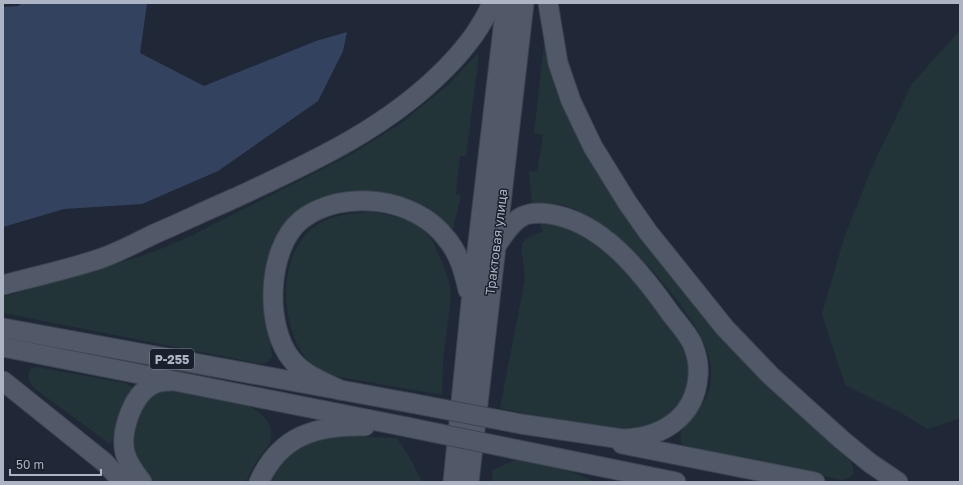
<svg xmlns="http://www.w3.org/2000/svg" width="963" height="485" viewBox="0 0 963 485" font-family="'Golos Text',sans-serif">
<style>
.green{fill:#223438}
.water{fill:#33435f}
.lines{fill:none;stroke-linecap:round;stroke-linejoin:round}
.major-casing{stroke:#3d4451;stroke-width:21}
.major{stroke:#515968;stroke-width:19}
.major-bridge-casing{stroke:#3d4451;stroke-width:21;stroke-linecap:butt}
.major-bridge{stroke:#515968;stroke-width:19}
.labels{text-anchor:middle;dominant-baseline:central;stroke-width:3;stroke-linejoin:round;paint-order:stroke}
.shield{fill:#19202c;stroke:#818896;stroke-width:1}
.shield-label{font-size:12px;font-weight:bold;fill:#adb5c4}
.street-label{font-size:13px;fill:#adb5c4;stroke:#19202c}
</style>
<rect width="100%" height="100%" fill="#202837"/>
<!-- green -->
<g class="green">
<path d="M960,30V418L928,429L901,413L845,385L822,314L844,238L873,165L912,84Z"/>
<path d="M545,36L550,69L561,100L600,170L847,456C855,467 859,477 842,480L691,448C689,447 685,446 683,445C680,442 680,436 681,433C686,419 703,408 708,393C713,379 712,361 706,348C687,301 614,221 566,206C555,203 543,203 532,203L529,171L537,172L543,135L534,133Z"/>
<path d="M478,53V63L466,156H460L456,194L461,195L453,229L427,207L411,199L381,192H367L305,209L268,316L272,357L267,362L262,364L3,313V297L138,257L166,247L193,235L352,154L400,124L448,85Z"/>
<path d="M371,212C394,215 421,221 433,242C436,246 436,252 439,256C446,270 450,282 451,297L443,360L442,395L329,375C325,374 320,373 317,371C309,365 302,353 297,344C281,308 280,255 313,228C329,215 352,213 371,212Z"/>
<path d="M553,223L566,227L592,242L619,263L638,283L684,344L693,373L683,400L670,415L652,427L613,431L500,408L525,279L522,254V244L526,239L543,231L540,224Z"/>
<path d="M37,367L125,383L134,388L117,436L110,444L34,388C28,382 27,376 31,368Z"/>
<path d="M165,389L245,404C259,410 277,424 270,442C267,449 260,456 256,462C252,468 249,475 246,482H148L133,454V430L147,397Z"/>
<path d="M335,436L397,438L412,462L422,482H269C285,453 302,442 335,436Z"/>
<path d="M515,460C540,465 571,468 594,482H493L492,470Z"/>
</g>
<!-- water -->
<path class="water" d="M22,3H147L140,53L204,86L316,41L347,32L343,51L318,101L218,171L142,204L64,209L3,227V7L18,6Z"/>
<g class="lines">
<!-- major casing -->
<g class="major-casing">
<g id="major">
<path d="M548,3L558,63L571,101L593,147L627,202L648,232L725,328L771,376L842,440L870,463L898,482"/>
<path d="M495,248C502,237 511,222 523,216C532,212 541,213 550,214C603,222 642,273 671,314C678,323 687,333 692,343C697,354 699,365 698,376C695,418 661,438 622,439L521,424"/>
<path d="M3,285C36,276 70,269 102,258C119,252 136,243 152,235C180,223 207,210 235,198C310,163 386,129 445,69C465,49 481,29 492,3"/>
<path d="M3,328L411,403"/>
<path d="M3,347L407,427"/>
<path d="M3,381L104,462L123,482"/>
<path d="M340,390C324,382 304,375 292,360C264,327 267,248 301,220C342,188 415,197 446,238C459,253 464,272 468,290"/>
<path d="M622,444L815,482"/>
<path d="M519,450L676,482"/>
<path d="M142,482C135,473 128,464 125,453C120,432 132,397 150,386C156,382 164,381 171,381"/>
<path d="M259,482C280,435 317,425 365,426"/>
<path d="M453,482L471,302L506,3"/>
<path d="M469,482L524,3"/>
</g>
</g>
<!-- major -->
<use href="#major" class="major"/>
<!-- major-bridge casing -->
<g class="major-bridge-casing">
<g id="major-bridge">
<path d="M411,403L521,424"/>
<path d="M407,427L519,450"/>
</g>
</g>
<!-- major-bridge -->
<use href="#major-bridge" class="major-bridge"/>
</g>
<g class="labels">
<!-- shield labels -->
<rect class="shield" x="150" y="349" width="44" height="20" rx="3"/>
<g class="shield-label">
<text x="172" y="359">Р-255</text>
</g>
<!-- street labels -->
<g class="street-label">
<text transform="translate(496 242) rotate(-83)">Трактовая улица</text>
</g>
</g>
<!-- border -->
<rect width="963" height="485" fill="none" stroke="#adb5c4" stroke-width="8"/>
<!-- scale -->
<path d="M10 469v6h91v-6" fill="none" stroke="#adb5c4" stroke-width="2"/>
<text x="16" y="469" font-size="12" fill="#adb5c4" stroke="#19202c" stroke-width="3" paint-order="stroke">50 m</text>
</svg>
